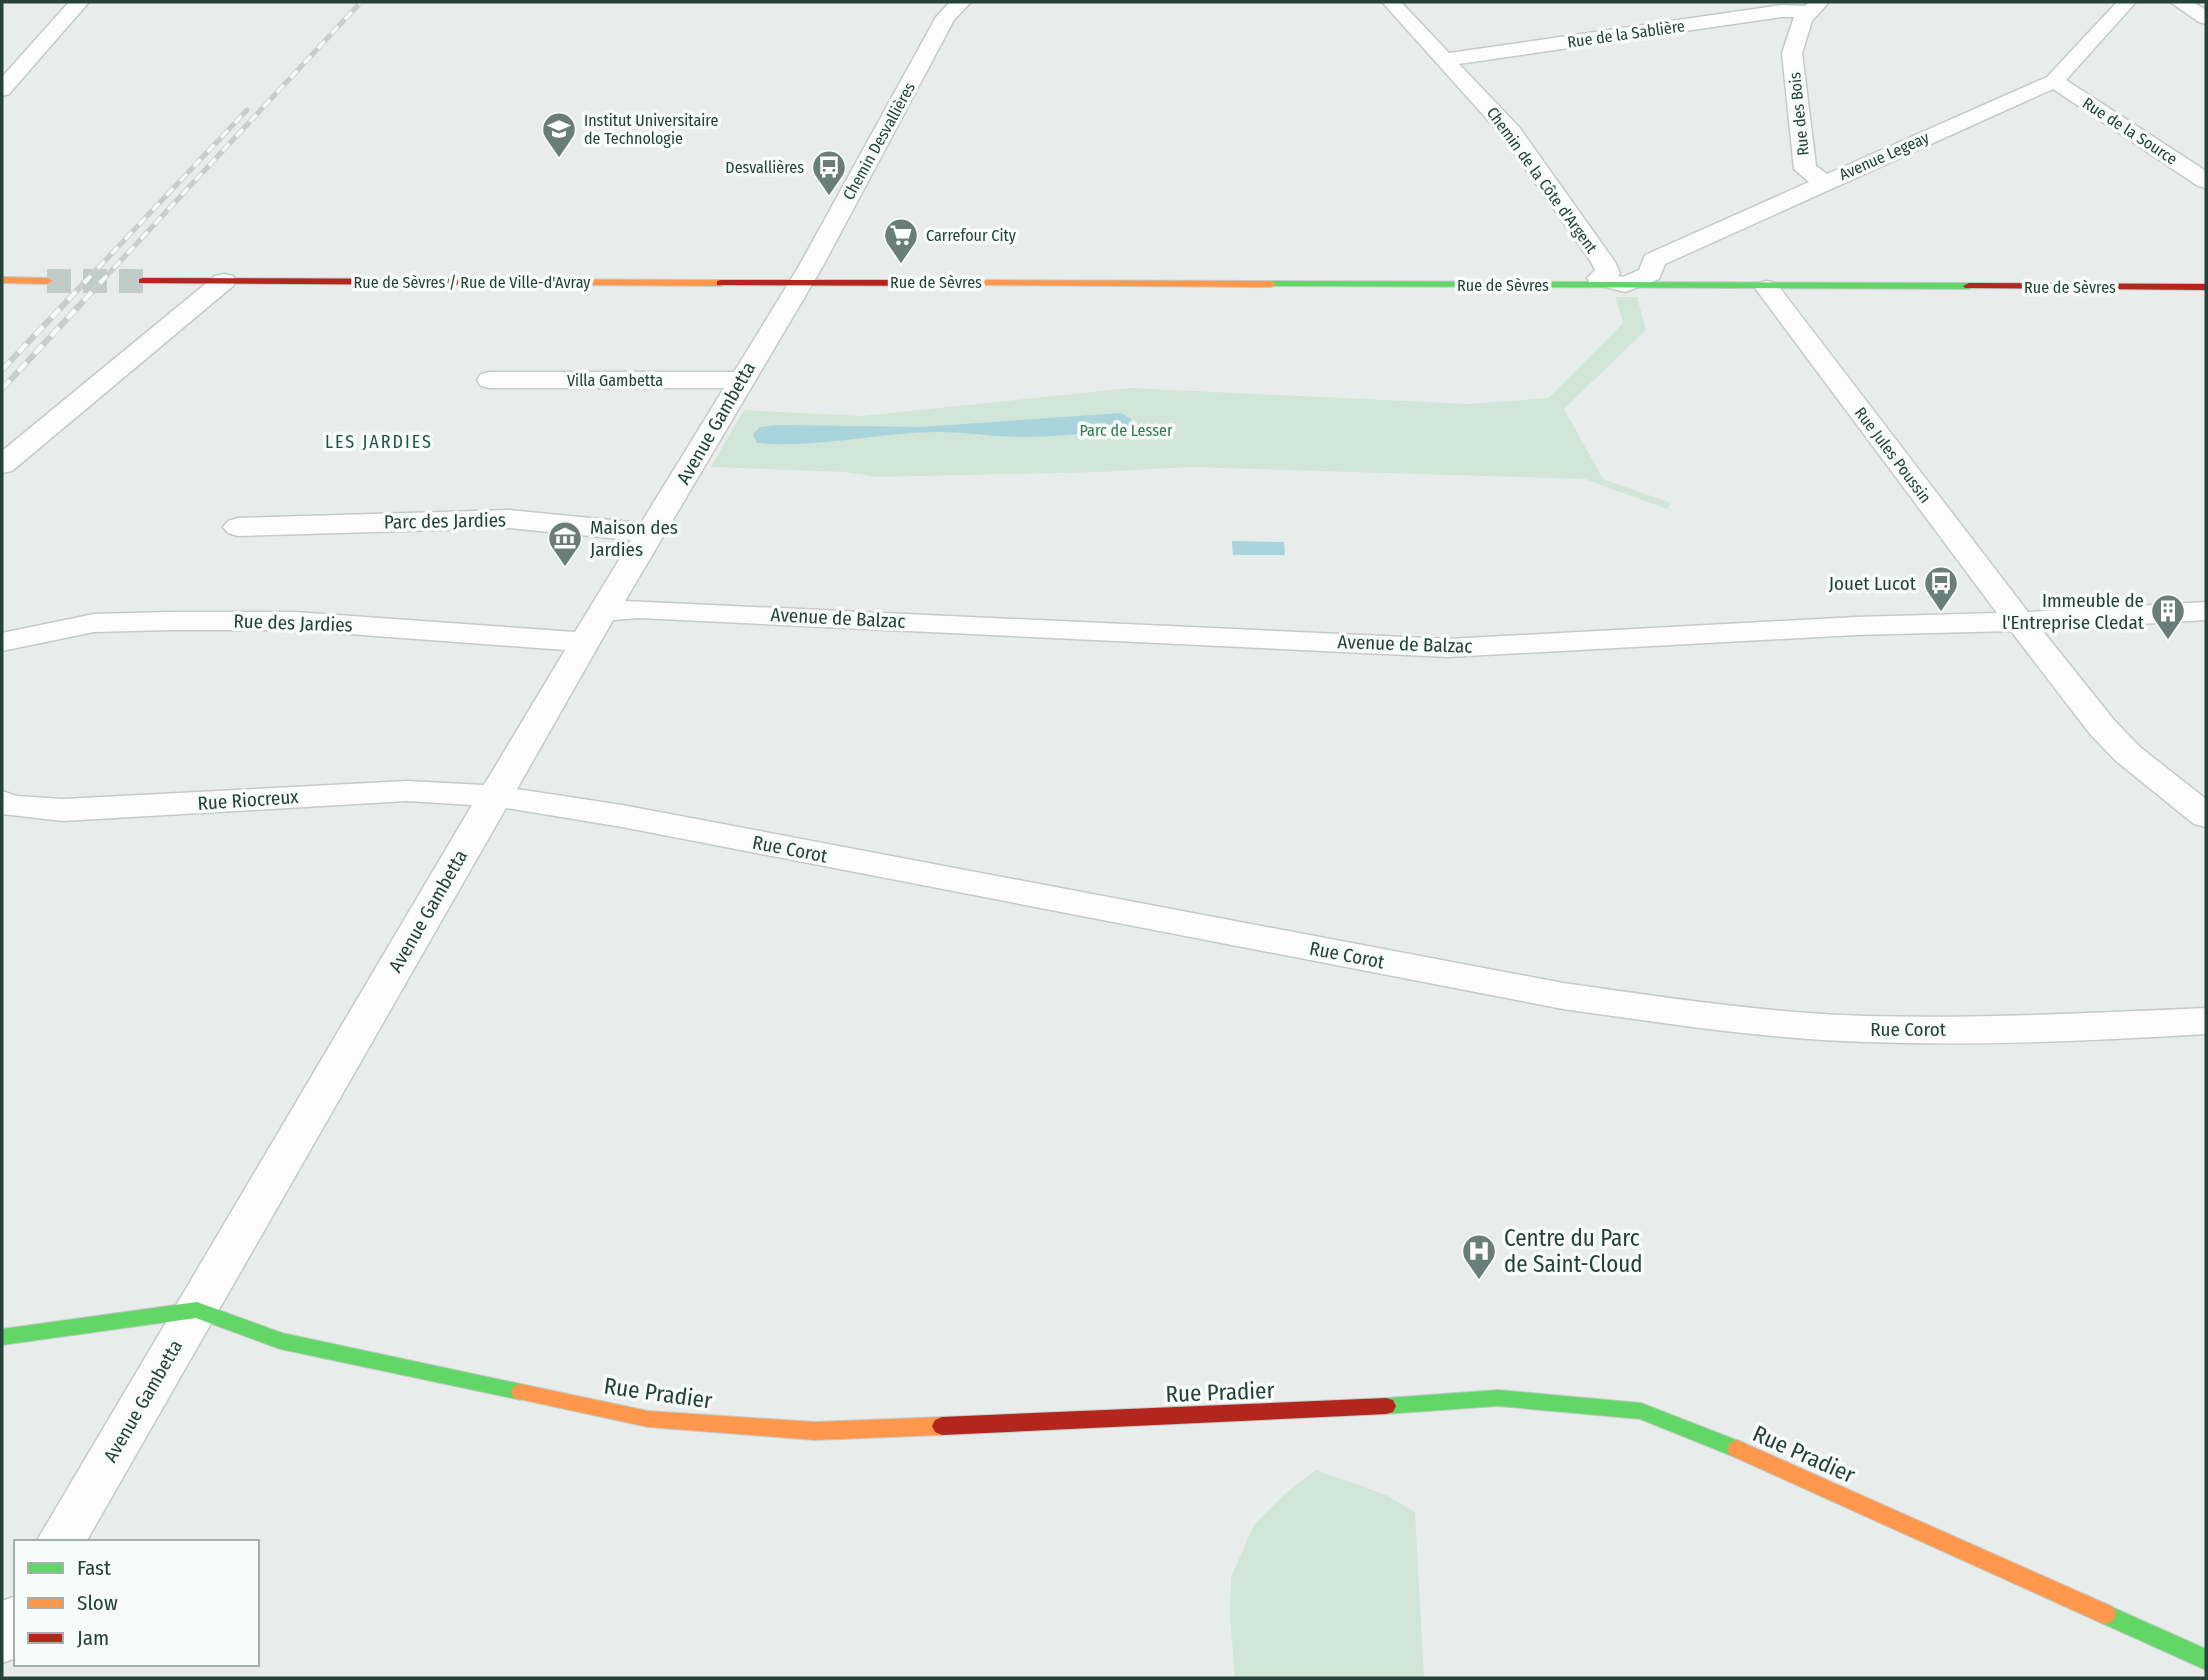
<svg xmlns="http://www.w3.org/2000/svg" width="2208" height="1680" viewBox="0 0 2208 1680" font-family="'Fira Sans Condensed',sans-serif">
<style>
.green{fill:#d1e6d8}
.water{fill:#a9d4db}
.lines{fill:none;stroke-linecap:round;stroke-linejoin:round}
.secondary-tunnel{stroke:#c1cbc8;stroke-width:24;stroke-dasharray:24 12;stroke-linecap:butt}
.street-casing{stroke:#c5cac8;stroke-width:3}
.fast-casing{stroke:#c3cbc8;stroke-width:2}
.slow-casing{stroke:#c3cbc8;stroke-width:2}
.jam-casing{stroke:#c3cbc8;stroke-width:2}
.street{fill:#fcfcfc;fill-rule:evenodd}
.fast{fill:#63d668;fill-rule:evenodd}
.slow{fill:#ff974d;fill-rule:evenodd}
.jam{fill:#b3261e;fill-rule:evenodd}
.rail-far1-casing{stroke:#c9cdcc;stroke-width:5}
.rail-casing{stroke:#c9cdcc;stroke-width:6}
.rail-far1{stroke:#f7fbf9;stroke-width:3.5;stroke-dasharray:10;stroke-linecap:butt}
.rail{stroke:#f7fbf9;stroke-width:4.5;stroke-dasharray:12;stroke-linecap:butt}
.labels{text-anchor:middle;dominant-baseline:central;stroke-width:7;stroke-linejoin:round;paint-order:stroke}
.far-street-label{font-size:16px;fill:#24423a;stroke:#f7fbf9}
.far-poi-label{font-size:16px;fill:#24423a;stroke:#f7fbf9;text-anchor:start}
.far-park-label{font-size:16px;fill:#2d7a4b;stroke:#f7fbf9}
.far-neighbourhood-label{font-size:18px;letter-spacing:2px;fill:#1f5548;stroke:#f7fbf9}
.street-label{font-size:19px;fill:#24423a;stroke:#f7fbf9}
.poi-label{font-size:19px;fill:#24423a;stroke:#f7fbf9;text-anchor:end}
.near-poi-label{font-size:23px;fill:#24423a;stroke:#f7fbf9;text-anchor:start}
.near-street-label{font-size:23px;fill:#24423a;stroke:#f7fbf9}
</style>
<rect width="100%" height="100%" fill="#e8edeb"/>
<!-- green -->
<g class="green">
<path d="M1615,297H1637L1646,330L1564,409L1603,479L1671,503L1667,509L1585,479L1190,467L1100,472L877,477L845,472L711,467L744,410L862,416L1130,388L1469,404L1548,398L1623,323Z"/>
<path d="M1316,1470L1386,1495L1415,1512L1424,1678H1235L1230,1617L1231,1577L1254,1525L1287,1492Z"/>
</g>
<!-- water -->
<g class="water">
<path d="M1121,413L1131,419L1129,425C1096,433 1058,437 1023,437C995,437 966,432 938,432C877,432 817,449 757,443L753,434L760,427L779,425L921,427Z"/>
<path d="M1232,541L1284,542L1285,555H1233Z"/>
</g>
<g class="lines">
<!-- secondary-tunnel -->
<path class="secondary-tunnel" d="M47,281H143"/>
<!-- street casing -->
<g class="street-casing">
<g id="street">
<path d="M69,2H89L9,94L2,96V77Z"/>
<path d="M950,2H971L954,20L823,266L625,601L1448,639L1856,617L1997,613L1755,288L1758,283L1767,281L1776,283L2028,612L2206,602V620L2042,630L2114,720L2140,747L2206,799V827L2194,824L2116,761L2090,734L2011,631L1856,635L1448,657L639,618L613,620L517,789L622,805L1563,983C1663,997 1764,1013 1865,1016C1979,1019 2092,1013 2206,1008V1034C2093,1041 1979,1046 1865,1042C1764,1039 1663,1023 1563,1009L622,827L506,808L86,1542H36L472,805L407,801L63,821L2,814V791L17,796L63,799L407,781L484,785L565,650L295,630H170L94,632L2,651V633L94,614L170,612H295L575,632L631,540L509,528L238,536L228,533L223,527L228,521L238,518L509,510L641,523L724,388H490L481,386L477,380L481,374L490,372H734L799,266L936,17Z"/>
<path d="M1382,2H1401L1449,53L1782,5L1805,6L1809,2H1829L1812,21L1802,53L1816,166L1827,174L2047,77L2117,2H2136L2066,80L2206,171V188L2198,186L2053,89L1665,264L1659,279L1625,292L1590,283L1587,278L1595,270L1591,262L1503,137ZM1782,17H1794L1782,53L1794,169L1809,182L1645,255L1639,270L1623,277L1618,276L1620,273L1615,262L1519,127L1459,64Z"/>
<path d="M2170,2H2193L2206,10V24L2199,22Z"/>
<path d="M224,274L233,276L236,281L233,286L12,471L2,473V451L215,276Z"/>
<path d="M16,1596V1658L2,1663V1601Z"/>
</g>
</g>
<!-- fast casing -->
<g class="fast-casing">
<g id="fast">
<path d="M1271,281L1969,283L1975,286L1969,289L1267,286L1265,284Z"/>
<path d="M197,1302L282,1333L521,1384L528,1386L531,1392L528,1398L521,1400L280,1349L196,1318L2,1345V1329Z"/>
<path d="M1498,1390L1641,1403L1744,1443L1747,1449L1744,1455L1737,1458L1640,1419L1498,1406L1386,1414L1379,1412L1376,1406L1379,1400L1386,1398Z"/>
<path d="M2105,1604L2206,1649V1670L2097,1621L2094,1614L2097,1607Z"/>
</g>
</g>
<!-- slow casing -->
<g class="slow-casing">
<g id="slow">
<path d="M2,277L47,278L53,281L47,284L2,283Z"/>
<path d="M456,279L721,280L727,283L721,286L452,284L450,282Z"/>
<path d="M970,280L1271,281L1277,284L1271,287L966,285L964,283Z"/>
<path d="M521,1384L648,1411L815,1422L942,1417L949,1420L952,1426L949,1432L942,1435L815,1440L648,1427L514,1398L511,1392L514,1386Z"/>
<path d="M1737,1440L2113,1607L2116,1614L2113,1621L2105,1624L2097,1621L1730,1455L1727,1449L1730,1443Z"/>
</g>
</g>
<!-- jam casing -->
<g class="jam-casing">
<g id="jam">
<path d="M143,278L456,279L462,282L456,285L139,283V279Z"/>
<path d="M721,280H970L976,283L970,286L717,285V281Z"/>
<path d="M1969,283L2206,284V290L1965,288L1963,286Z"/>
<path d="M1386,1398L1393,1400L1396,1406L1393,1412L1386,1414L942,1435L935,1432L932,1426L935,1420L942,1417Z"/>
</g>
</g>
<!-- street -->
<use href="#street" class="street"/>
<!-- fast -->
<use href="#fast" class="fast"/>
<!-- slow -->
<use href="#slow" class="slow"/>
<!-- jam -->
<use href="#jam" class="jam"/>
<!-- rail-far1 casing -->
<g class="rail-far1-casing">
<g id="rail-far1">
<path d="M84,283L247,110"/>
<path d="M100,283L361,2"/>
</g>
</g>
<!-- rail casing -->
<g class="rail-casing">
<g id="rail">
<path d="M2,370L86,281"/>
<path d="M2,389L102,281"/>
</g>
</g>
<!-- rail-far1 -->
<use href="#rail-far1" class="rail-far1"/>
<!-- rail -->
<use href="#rail" class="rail"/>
</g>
<!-- icons -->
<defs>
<g id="university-pin" transform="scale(1.75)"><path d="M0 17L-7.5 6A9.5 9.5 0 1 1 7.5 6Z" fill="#697e78" stroke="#f7fbf9"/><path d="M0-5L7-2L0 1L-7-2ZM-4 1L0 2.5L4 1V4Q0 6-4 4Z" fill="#fff"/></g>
<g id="bus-pin" transform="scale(1.75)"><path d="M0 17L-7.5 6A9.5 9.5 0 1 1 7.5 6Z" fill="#697e78" stroke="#f7fbf9"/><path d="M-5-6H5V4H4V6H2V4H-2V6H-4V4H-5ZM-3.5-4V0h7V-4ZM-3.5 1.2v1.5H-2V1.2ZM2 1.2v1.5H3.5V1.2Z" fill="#fff"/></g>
<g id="supermarket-pin" transform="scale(1.75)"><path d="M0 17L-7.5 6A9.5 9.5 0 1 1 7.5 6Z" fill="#697e78" stroke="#f7fbf9"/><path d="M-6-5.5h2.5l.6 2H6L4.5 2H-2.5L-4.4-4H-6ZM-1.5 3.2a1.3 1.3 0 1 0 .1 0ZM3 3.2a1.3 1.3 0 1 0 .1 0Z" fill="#fff"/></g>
<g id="museum-pin" transform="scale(1.75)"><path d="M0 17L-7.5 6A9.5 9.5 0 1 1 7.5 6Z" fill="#697e78" stroke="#f7fbf9"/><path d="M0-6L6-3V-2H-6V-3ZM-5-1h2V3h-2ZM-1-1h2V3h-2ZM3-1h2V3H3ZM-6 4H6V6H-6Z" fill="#fff"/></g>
<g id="building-pin" transform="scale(1.75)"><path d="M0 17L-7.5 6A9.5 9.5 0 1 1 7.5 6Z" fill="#697e78" stroke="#f7fbf9"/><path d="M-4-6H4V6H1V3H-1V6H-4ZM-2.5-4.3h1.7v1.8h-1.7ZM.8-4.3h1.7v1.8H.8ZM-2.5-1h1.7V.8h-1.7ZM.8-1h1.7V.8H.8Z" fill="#fff"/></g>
<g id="hospital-pin" transform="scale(1.75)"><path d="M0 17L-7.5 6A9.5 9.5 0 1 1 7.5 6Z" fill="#697e78" stroke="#f7fbf9"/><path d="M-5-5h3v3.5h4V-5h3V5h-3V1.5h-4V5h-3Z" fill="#fff"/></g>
</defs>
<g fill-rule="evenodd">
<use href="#university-pin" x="559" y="129"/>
<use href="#bus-pin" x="829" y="167"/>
<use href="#supermarket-pin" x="901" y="235"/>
<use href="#museum-pin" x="565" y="538"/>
<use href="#bus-pin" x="1941" y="583"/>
<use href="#building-pin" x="2168" y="611"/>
<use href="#hospital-pin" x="1479" y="1251"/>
</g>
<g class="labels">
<!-- far-street labels -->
<g class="far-street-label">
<text transform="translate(1626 34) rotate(-8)">Rue de la Sablière</text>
<text transform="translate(1799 114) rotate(-96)">Rue des Bois</text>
<text transform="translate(2130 131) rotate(33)">Rue de la Source</text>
<text transform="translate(879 141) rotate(-61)">Chemin Desvallières</text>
<text transform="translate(1884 156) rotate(-24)">Avenue Legeay</text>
<text transform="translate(1542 180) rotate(54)">Chemin de la Côte d'Argent</text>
<text x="472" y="282">Rue de Sèvres / Rue de Ville-d'Avray</text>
<text x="936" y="282">Rue de Sèvres</text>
<text x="1503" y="285">Rue de Sèvres</text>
<text x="2070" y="287">Rue de Sèvres</text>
<text x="615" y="380">Villa Gambetta</text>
<text transform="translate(1893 455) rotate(53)">Rue Jules Poussin</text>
</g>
<!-- far-poi labels -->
<g class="far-poi-label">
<text x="584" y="120">Institut Universitaire<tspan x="584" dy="18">de Technologie</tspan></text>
<text x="804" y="167" text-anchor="end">Desvallières</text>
<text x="926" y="235">Carrefour City</text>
</g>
<!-- far-park labels -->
<g class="far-park-label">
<text x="1126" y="430">Parc de Lesser</text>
</g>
<!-- far-neighbourhood labels -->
<g class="far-neighbourhood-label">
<text x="379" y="442">LES JARDIES</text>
</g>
<!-- street labels -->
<g class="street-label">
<text transform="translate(716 423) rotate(-60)">Avenue Gambetta</text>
<text transform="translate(445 521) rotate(-1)">Parc des Jardies</text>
<text transform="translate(838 618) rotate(3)">Avenue de Balzac</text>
<text transform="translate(293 623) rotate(2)">Rue des Jardies</text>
<text transform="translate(1405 644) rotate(2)">Avenue de Balzac</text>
<text transform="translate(248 800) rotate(-4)">Rue Riocreux</text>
<text transform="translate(790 849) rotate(11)">Rue Corot</text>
<text transform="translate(428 911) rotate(-60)">Avenue Gambetta</text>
<text transform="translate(1347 955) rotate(11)">Rue Corot</text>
<text x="1908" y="1029">Rue Corot</text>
<text transform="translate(143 1401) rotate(-60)">Avenue Gambetta</text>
</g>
<!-- poi labels -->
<g class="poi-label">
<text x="590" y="527" text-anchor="start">Maison des<tspan x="590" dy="22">Jardies</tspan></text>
<text x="1916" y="583">Jouet Lucot</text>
<text x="2144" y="600">Immeuble de<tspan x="2144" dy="22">l'Entreprise Cledat</tspan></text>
</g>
<!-- near-poi labels -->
<g class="near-poi-label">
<text x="1504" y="1238">Centre du Parc<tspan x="1504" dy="26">de Saint-Cloud</tspan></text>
</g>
<!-- near-street labels -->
<g class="near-street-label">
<text transform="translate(1220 1392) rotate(-2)">Rue Pradier</text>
<text transform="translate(658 1393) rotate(8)">Rue Pradier</text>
<text transform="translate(1804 1454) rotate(24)">Rue Pradier</text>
</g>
</g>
<!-- border -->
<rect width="2208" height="1680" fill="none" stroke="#24423a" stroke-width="7"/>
<!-- legend -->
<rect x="14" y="1540" width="245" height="126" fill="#f7fbf9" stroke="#a3b1ad" stroke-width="2"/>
<rect x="28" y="1563" width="35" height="10" fill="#63d668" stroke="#a3b1ad" stroke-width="2"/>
<text x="77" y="1575" font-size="21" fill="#24423a">Fast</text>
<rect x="28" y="1598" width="35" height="10" fill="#ff974d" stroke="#a3b1ad" stroke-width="2"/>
<text x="77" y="1610" font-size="21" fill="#24423a">Slow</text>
<rect x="28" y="1633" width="35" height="10" fill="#b3261e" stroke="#a3b1ad" stroke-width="2"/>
<text x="77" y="1645" font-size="21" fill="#24423a">Jam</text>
</svg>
